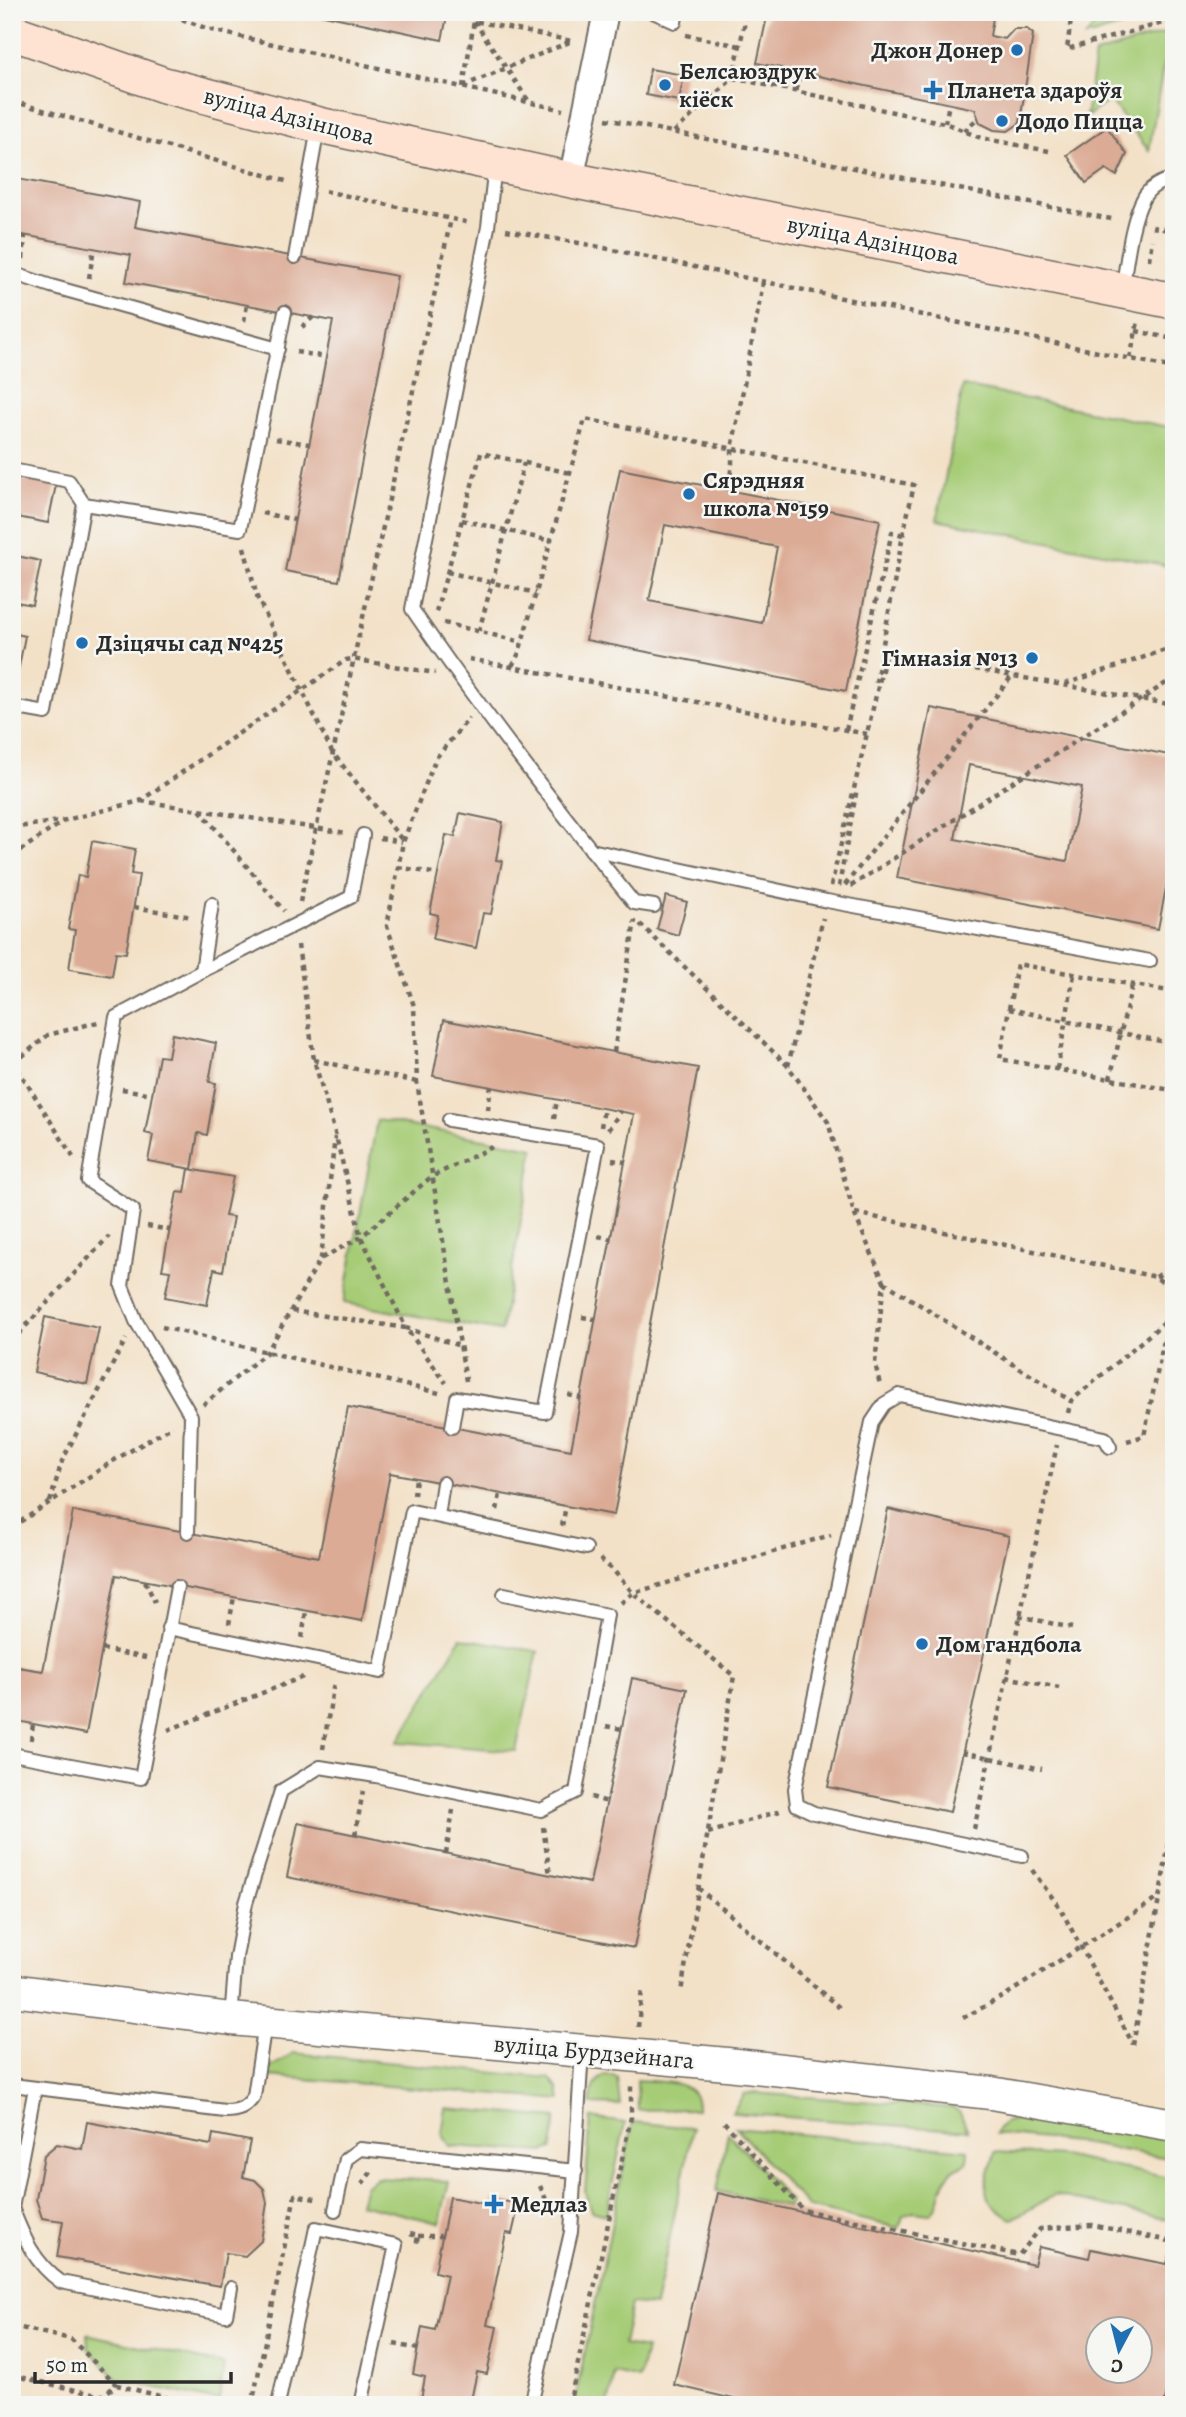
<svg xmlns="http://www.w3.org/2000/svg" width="1186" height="2417" viewBox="0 0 1186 2417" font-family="Alegreya,serif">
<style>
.green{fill:#a6cc76;stroke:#687c50;stroke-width:2}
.building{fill:#dbab95;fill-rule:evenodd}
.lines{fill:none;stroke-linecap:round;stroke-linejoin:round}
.service-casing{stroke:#716b62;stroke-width:16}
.minor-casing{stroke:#716b62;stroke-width:28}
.tertiary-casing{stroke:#716b62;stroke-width:35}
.secondary-casing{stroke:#716b62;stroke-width:38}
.path{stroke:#716b62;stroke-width:4.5;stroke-dasharray:5 5;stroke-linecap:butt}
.service{stroke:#fff;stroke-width:12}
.minor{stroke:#fff;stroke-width:24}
.tertiary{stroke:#fff;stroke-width:32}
.secondary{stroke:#fee3d2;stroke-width:35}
.poi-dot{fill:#1f6fb2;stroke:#f6f6f2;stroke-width:2.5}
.labels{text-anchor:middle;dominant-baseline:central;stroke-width:5;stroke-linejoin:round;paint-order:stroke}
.poi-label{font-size:24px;font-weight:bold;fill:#2b2b2b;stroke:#f6f6f2;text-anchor:start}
.street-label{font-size:24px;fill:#2b2b2b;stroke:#f6f6f2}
</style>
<rect width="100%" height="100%" fill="#f6f6f2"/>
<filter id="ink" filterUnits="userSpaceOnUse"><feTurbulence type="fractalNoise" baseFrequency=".0143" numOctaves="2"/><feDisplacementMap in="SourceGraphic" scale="14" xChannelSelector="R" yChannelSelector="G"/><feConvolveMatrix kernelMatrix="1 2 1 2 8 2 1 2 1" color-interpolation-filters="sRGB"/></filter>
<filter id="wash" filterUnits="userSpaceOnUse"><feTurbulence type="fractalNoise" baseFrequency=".00686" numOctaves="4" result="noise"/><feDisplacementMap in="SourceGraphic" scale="28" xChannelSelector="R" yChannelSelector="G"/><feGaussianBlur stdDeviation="1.57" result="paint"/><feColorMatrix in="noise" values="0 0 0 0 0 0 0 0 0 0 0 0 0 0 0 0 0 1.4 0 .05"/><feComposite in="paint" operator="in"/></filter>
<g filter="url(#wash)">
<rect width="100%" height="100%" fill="#f3e1c7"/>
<!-- green -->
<g class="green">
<path d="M1104,12H1169L1086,37Z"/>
<path d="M1169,32L1167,45L1174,46V63L1164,62L1149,151L1110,100L1086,117L1095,54Z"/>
<path d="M963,386L1174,428V567L937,520Z"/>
<path d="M377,1120L534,1148L501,1331L344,1303Z"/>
<path d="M461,1638L538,1651L516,1751L398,1742Z"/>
<path d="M293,2053L549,2078L558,2088L561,2100L268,2076L269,2069Z"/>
<path d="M605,2075L617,2077L620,2105L590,2104C592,2092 594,2081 605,2075Z"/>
<path d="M637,2080C659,2082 699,2078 697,2109L638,2110Z"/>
<path d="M754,2093L954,2108L960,2113L968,2131L732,2113L744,2094Z"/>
<path d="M446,2108L556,2118L552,2149L544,2152L450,2146L442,2134Z"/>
<path d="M591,2118L625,2123L606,2215L591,2211L585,2192Z"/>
<path d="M1021,2119L1125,2131L1174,2140V2159L1075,2142L996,2134C1000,2122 1010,2120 1021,2119Z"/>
<path d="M633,2122L693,2128L655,2306L631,2304L623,2345L646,2349L639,2379L615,2373L608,2405H574Z"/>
<path d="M736,2128L968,2150L967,2163C962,2166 955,2168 951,2172C938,2184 943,2203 930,2214L913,2212L903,2216L899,2228L808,2207Z"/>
<path d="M728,2133L790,2201L788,2207L717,2191Z"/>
<path d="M995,2152L1062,2156L1174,2179V2221L1055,2195L1012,2219C975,2198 986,2187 995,2152Z"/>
<path d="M376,2178L449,2181L440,2223L360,2204L365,2186Z"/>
<path d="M87,2334L224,2365L219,2401L117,2379L88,2348Z"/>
</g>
<g id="blocks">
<!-- building -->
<g class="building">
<path d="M310,12H448L442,40Z"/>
<path d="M768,12H994L990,36L1005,39L1014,29H1027L1033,34L1020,123L1008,131L994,130L980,123L975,109L757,63Z"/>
<path d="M650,69L684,75L679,101L646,95Z"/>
<path d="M1107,127L1127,154L1117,176L1106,169L1086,183L1067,155Z"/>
<path d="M12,178L140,202L135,227L397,276L339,581L285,571L333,321L126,282L131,255L12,233Z"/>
<path d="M620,469L880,520L846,691L586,640ZM665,525L777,547L762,623L649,601Z"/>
<path d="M12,476L56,485L48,523L12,516Z"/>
<path d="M12,555L41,561L32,605L12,601Z"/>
<path d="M12,633L25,636L17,677L12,676Z"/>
<path d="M931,708L1174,756V847L1158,929L897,878ZM969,765L1082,787L1067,861L955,839Z"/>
<path d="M460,813L503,822L496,860L502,861L491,914L483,913L476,948L433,939L438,915L430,913L446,835L455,837Z"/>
<path d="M92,841L135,849L131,874L139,875L126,953L116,952L112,976L69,969L75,930L68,929L78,875L86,877Z"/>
<path d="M666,896L687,902L678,935L657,929Z"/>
<path d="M444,1020L698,1068L614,1515L390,1473L362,1621L116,1575L86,1734L12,1720V1666L43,1671L73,1511L319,1557L348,1407L571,1450L634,1114L433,1076Z"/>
<path d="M172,1034L216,1043L209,1082L216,1083L207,1135L198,1133L192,1169L148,1161L153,1135L145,1133L159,1056L168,1057Z"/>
<path d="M189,1169L233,1177L225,1216L233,1217L223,1271L214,1269L207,1305L165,1297L170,1271L162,1270L177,1192L185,1193Z"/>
<path d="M45,1317L99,1328L87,1384L34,1372Z"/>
<path d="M888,1509L1009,1536L950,1812L828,1787Z"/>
<path d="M632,1678L687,1689L634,1948L287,1877L298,1823L590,1883Z"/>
<path d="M87,2122L211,2145L213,2134L250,2141L243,2177L255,2180L264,2189L267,2203L261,2241L245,2256L226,2253L220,2286L57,2257L63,2221L42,2218L36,2199L44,2155L57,2144L82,2149Z"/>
<path d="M718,2193L1034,2265L1039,2247L1089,2258L1091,2249L1167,2264L1174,2242V2363L1164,2405H759L674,2385ZM1098,2330H1140V2372H1098Z"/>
<path d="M450,2197L491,2205L493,2199L519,2204L512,2234L506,2233L487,2325L497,2327L487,2374L477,2372L470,2405H420L425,2377L413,2374L422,2327L435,2330L447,2275L435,2272Z"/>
</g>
</g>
</g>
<g filter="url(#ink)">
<use href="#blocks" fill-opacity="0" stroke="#716b62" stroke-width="2"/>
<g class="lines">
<!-- service casing -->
<g class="service-casing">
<g id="service">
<path d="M653,12L675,22L677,12"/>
<path d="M495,165L488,227L412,609C481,710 557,808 634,903L654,906"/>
<path d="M295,257L318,128"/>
<path d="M12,273L51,286L278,349"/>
<path d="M1122,290C1127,263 1130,224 1143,199C1148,188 1162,180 1174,179"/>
<path d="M12,470L69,481L84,504L46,713L12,707"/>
<path d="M84,504L240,529L285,312"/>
<path d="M591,850L827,901L1150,961"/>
<path d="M202,971L212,904"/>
<path d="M449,1120L598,1145L545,1412L457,1398L452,1427"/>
<path d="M438,1516L443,1483"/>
<path d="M188,1532L191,1416L136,1321L122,1286L133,1210L88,1181L116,1017L202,971L351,897L363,835"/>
<path d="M168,1628L380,1672L412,1511L586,1548"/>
<path d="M12,1754L141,1778L177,1587"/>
<path d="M1022,1856L814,1813L797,1805L795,1789L872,1422L884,1404L899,1395L1105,1438L1110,1447"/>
<path d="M231,2019L236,1957L246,1903L281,1791L320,1767L376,1776L541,1810L576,1792L607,1615L504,1594"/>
<path d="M12,2085L225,2111C239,2111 246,2108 254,2096L265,2023"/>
<path d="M12,2208C24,2238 34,2263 61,2282L226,2315L231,2288"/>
<path d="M12,2208L35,2088"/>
<path d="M335,2210L346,2159L360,2149L576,2171"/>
<path d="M278,2405L316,2228L396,2245L361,2405"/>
<path d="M531,2405L571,2232L582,2050"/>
</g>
</g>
<!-- minor casing -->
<g class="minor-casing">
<path id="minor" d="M571,180L606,12"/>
</g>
<!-- tertiary casing -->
<g class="tertiary-casing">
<path id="tertiary" d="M12,1990L231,2019L727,2064L991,2093L1174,2125"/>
</g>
<!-- secondary casing -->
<g class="secondary-casing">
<path id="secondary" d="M12,32L164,85L319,125L571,180L1174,301"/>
</g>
<!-- path -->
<g class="path">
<path d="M163,12L211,30L563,110"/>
<path d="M471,12L474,21L528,100"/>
<path d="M1072,12L1067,49L1174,20"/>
<path d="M686,35L740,46"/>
<path d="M733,78L945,123L981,138L1049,151"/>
<path d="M463,86L572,41"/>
<path d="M463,87L474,21L572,41"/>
<path d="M796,91L800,72"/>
<path d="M12,101L289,182"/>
<path d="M606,119L1116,220"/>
<path d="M945,123L949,104"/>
<path d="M964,131L978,118"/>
<path d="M674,132L733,78L747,12"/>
<path d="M325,191L470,223"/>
<path d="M1152,227L1174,231"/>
<path d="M506,230L590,245L1174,368"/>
<path d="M23,259L25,235"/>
<path d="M1149,260L1152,240"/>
<path d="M89,278L94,248"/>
<path d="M244,321L247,305"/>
<path d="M302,327L313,317"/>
<path d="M1136,331L1174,339"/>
<path d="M296,352L326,357"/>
<path d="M1130,358L1138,322"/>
<path d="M276,439L309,444"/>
<path d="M729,484L732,464V449L763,283"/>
<path d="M262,513L295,520"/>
<path d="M462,520L551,541"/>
<path d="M244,547L257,597L332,752L403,841"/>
<path d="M447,572L536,593"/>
<path d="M436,612L481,453L570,473"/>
<path d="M444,623L522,642"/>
<path d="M479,631L524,463"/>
<path d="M469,659L867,734"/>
<path d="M512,666L519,653L585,419L914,485L903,535"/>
<path d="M1065,684L1174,647"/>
<path d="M846,730L892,532L903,535L875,687"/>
<path d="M141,801L347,833"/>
<path d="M200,810L284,911"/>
<path d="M12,828L66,820L140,801L346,660L352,659L435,673"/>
<path d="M380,838L402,842"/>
<path d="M12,856L64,821"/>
<path d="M398,867L438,874"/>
<path d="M845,885L1012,676"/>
<path d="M831,886L886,653L1174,705"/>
<path d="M839,886L857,788"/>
<path d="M851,886L1174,678"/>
<path d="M300,902L451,219"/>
<path d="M134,907L192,917"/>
<path d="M640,924L788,1066L828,1122L854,1213L884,1282L875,1363L880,1385"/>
<path d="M298,945L314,1060L335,1133L361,1237L406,1328L460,1346"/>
<path d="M1169,991L1174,967"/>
<path d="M1174,992L1017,964L1000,1059L1171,1090L1174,1075"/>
<path d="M1009,1009L1174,1044"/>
<path d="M614,1052L635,920"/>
<path d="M12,1060L73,1157"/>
<path d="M314,1060L417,1082"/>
<path d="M14,1063L48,1035L98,1022"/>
<path d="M788,1066L823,918"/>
<path d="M1057,1069L1074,975"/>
<path d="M1110,1079L1132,985"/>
<path d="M122,1089L152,1094"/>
<path d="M488,1110L491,1086"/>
<path d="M554,1119L557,1099"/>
<path d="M601,1127L604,1108"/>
<path d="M608,1130L621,1111"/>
<path d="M612,1160L625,1162"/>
<path d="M855,1213L1156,1277L1174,1293"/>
<path d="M147,1226L170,1230"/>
<path d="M598,1236L611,1239"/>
<path d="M322,1258L361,1237L431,1177L492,1147"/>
<path d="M1156,1277L1174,1265"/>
<path d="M884,1282L1071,1401"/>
<path d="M292,1311L406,1328L446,1383"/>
<path d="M582,1317L595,1319"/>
<path d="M162,1327L439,1393"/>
<path d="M12,1341L109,1236"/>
<path d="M466,1381L417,1082L414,1006L387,926L403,842L436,758L469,718"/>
<path d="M568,1395L581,1398"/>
<path d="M203,1405L267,1352L321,1258L335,1137"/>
<path d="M1068,1413L1071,1401L1168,1319"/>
<path d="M1127,1441L1144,1436L1174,1292"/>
<path d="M414,1495L416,1478"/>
<path d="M50,1502L62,1461L126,1339"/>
<path d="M497,1510L500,1494"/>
<path d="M562,1526L566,1506"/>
<path d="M12,1527L113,1461L173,1426"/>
<path d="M600,1559L613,1570L633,1593L734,1676L681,1992"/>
<path d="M145,1581L155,1602"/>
<path d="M621,1603L633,1593L831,1535"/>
<path d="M1019,1616L1072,1628"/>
<path d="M229,1624L234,1597"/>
<path d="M302,1638L306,1611"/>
<path d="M102,1649L146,1658"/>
<path d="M1006,1677L1059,1688"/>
<path d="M606,1726L622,1729"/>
<path d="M168,1730L303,1677"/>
<path d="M31,1740L33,1724"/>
<path d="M323,1749L334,1682"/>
<path d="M962,1752L1042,1769"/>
<path d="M591,1797L607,1802"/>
<path d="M543,1827L550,1875"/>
<path d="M974,1829L1057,1445"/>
<path d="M708,1833L780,1811"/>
<path d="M355,1835L363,1791"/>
<path d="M446,1854L453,1810"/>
<path d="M1032,1870L1060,1908L1133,2044"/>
<path d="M698,1888L840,2008"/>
<path d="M963,2018L1004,1996L1158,1898"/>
<path d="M638,2027L642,1989"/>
<path d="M1133,2045L1174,1815"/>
<path d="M724,2122L803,2210L1019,2255L1040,2229L1092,2225L1174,2242"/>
<path d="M362,2184L372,2171L375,2172"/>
<path d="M540,2186L552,2213"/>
<path d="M410,2234L418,2236L416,2247"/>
<path d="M418,2236H442"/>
<path d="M12,2326L71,2339L117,2385"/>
<path d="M394,2344L418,2349"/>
<path d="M12,2375L101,2396L117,2385L195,2405"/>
<path d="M156,2405L157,2396"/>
<path d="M252,2405L295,2195L320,2200"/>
<path d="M569,2405L631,2117V2086"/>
</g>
<!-- service -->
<use href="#service" class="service"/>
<!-- minor -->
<use href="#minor" class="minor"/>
<!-- tertiary -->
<use href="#tertiary" class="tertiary"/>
<!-- secondary -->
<use href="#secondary" class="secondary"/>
</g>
</g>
<!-- markers -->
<g class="poi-dot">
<circle cx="1017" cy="50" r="7"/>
<circle cx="665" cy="85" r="7"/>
<path d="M929.5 79.5h7v7h7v7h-7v7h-7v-7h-7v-7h7z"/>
<circle cx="1002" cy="121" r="7"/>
<circle cx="689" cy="494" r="7"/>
<circle cx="82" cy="643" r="7"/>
<circle cx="1032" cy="658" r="7"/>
<circle cx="922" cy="1644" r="7"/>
<path d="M490.5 2193.5h7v7h7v7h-7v7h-7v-7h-7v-7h7z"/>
</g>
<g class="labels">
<!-- poi labels -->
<g class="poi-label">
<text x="1003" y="50" text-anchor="end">Джон Донер</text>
<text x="679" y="71">Белсаюздрук<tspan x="679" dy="28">кіёск</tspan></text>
<text x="947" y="90">Планета здароўя</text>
<text x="1016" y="121">Додо Пицца</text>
<text x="703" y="480">Сярэдняя<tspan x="703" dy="28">школа №159</tspan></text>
<text x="96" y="643">Дзіцячы сад №425</text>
<text x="1018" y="658" text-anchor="end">Гімназія №13</text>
<text x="936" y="1644">Дом гандбола</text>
<text x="510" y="2204">Медлаз</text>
</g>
<!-- street labels -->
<g class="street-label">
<text transform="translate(289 116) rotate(14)">вуліца Адзінцова</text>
<text transform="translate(873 240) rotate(11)">вуліца Адзінцова</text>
<text transform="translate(594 2052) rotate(5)">вуліца Бурдзейнага</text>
</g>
</g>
<!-- margin -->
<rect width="1186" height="2417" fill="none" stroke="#f6f6f2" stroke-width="42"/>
<!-- north arrow -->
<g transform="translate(1119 2350) rotate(187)"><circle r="33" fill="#f6f6f2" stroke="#a5a5a2" stroke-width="2"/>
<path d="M0-5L12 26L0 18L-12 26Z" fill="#1f6fb2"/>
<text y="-10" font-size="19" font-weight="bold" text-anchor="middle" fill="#2b2b2b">С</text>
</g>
<!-- scale -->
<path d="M35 2372v10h196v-10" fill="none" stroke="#2b2b2b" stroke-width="3.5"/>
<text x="46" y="2372" font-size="21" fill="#2b2b2b" stroke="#f6f6f2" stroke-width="5" paint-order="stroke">50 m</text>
</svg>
